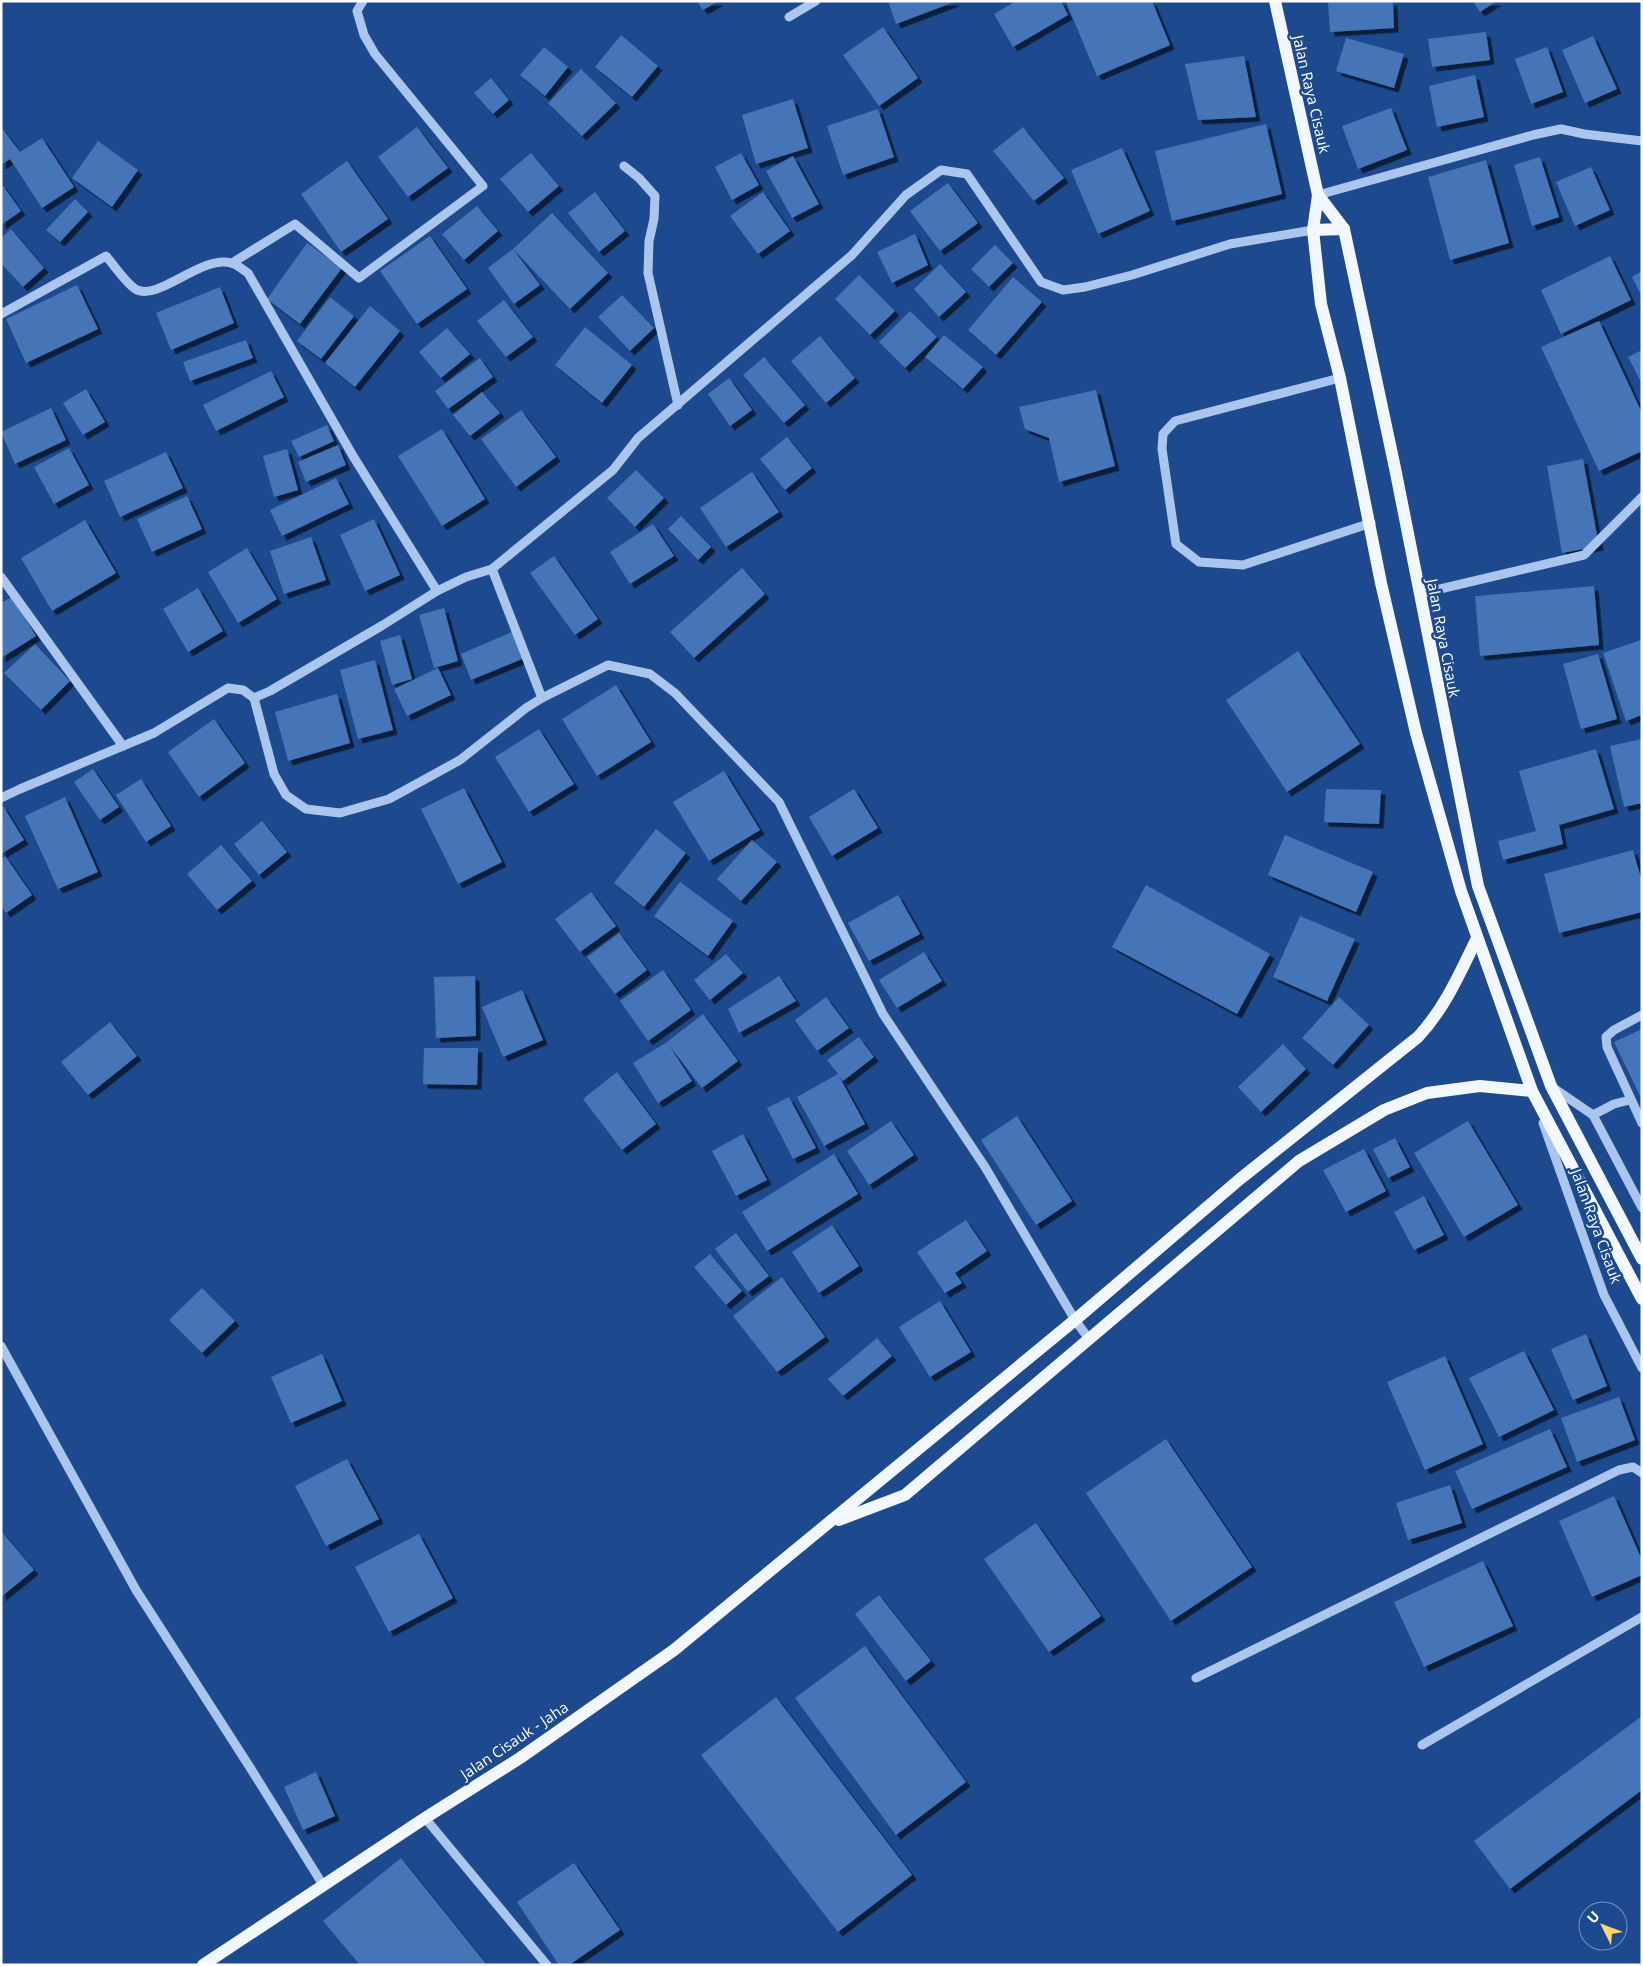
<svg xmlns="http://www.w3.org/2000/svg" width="1643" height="1966" viewBox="0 0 1643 1966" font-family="'Open Sans',sans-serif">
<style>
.building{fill:#4574b6;filter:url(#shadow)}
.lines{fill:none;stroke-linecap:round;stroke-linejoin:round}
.minor{stroke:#abc6ed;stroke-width:9}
.major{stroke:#f1f6ff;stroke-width:12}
.labels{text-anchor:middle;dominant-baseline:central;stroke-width:5;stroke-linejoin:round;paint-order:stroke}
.street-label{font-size:15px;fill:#fff;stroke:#1d4a8e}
</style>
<defs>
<filter id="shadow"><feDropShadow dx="4.5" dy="4.5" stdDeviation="0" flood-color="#0009"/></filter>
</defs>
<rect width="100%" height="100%" fill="#1d4a8e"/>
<!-- building -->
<g class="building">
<path d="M697,1H719L703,10Z"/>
<path d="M888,1H957L896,24Z"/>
<path d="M1016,1H1061L1068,15L1013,47L994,14Z"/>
<path d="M1068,1H1152L1170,45L1097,76L1066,2Z"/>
<path d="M1328,1H1393L1394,28L1330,32Z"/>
<path d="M1473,1H1497L1480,12Z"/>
<path d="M883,27L918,78L879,106L843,55Z"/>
<path d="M1486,32L1490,60L1432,67L1428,39Z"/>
<path d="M621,35L658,66L632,97L595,67Z"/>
<path d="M1593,36L1617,89L1585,103L1562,50Z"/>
<path d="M1346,38L1404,54L1394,88L1336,71Z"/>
<path d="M544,47L568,67L545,96L520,75Z"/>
<path d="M1547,47L1563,92L1531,104L1515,59Z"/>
<path d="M1244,56L1256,117L1198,120L1185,64Z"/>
<path d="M581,69L616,103L582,136L548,103Z"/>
<path d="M1475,75L1484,117L1437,127L1429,86Z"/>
<path d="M491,78L509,100L493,114L474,93Z"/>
<path d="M793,99L808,148L756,164L742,115Z"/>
<path d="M1391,108L1407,150L1358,169L1342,126Z"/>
<path d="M878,109L894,157L843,175L827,126Z"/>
<path d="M1266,124L1282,194L1172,221L1155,151Z"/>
<path d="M1,127L20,152L42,138L74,187L42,208L10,159L1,165Z"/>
<path d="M417,127L448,168L408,197L378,157Z"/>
<path d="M1023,127L1064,178L1034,201L993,151Z"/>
<path d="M98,141L138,170L112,207L72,178Z"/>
<path d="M1122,148L1150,211L1098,234L1071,170Z"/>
<path d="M531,153L559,186L528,212L500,179Z"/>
<path d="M741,153L759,185L732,200L715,167Z"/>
<path d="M793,156L819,204L792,218L766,171Z"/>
<path d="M1540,157L1559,217L1532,226L1514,165Z"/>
<path d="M1486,160L1509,243L1450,260L1428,177Z"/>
<path d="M347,161L388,219L341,252L301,194Z"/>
<path d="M1591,167L1610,210L1575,226L1556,182Z"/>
<path d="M1,183L21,211L1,225Z"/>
<path d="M948,183L978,223L940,251L910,211Z"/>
<path d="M595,192L625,231L599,252L568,213Z"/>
<path d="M763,192L790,231L758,254L730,216Z"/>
<path d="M75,199L88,212L60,242L46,230Z"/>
<path d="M477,206L498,231L464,260L442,234Z"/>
<path d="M552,213L608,273L570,309L513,249Z"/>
<path d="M11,229L44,268L23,287L1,263V238Z"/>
<path d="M915,234L928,265L892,283L877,252Z"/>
<path d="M430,236L467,289L417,324L380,271Z"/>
<path d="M307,243L342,268L300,324L267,299Z"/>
<path d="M995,245L1013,263L989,287L971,269Z"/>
<path d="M513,249L540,285L514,304L488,268Z"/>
<path d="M1610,256L1631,300L1561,334L1541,290Z"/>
<path d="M940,264L966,292L939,317L914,289Z"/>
<path d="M1642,271V297L1632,277Z"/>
<path d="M859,275L895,311L870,335L835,299Z"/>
<path d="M1013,277L1042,302L996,355L968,330Z"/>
<path d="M77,285L98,329L26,363L6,319Z"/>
<path d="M220,287L234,323L171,350L156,313Z"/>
<path d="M622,295L654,328L630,351L598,317Z"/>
<path d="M330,297L354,316L321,359L297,341Z"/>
<path d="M504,300L533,337L506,357L477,321Z"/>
<path d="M370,306L400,331L355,387L325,363Z"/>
<path d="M910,311L937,337L905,368L879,342Z"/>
<path d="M1599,321L1642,413V451L1599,471L1541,347Z"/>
<path d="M585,327L632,365L602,403L555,365Z"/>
<path d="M447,328L470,354L441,378L419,352Z"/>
<path d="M944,335L983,367L963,389L925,357Z"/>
<path d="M820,336L855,378L826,403L791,361Z"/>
<path d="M246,340L253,358L190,381L183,362Z"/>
<path d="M1642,350V384L1628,357Z"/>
<path d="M764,357L805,405L784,423L743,375Z"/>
<path d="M480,358L493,377L448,409L435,391Z"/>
<path d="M271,371L284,397L216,431L203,405Z"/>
<path d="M729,378L752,410L730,426L708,394Z"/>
<path d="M86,389L105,422L83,435L63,403Z"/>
<path d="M1096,390L1115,466L1059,482L1049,438L1025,429L1019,407Z"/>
<path d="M482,392L500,413L470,436L453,415Z"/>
<path d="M51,408L66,440L15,464L1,432Z"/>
<path d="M521,410L556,457L516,487L481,439Z"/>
<path d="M327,425L334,441L299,457L291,441Z"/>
<path d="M442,429L485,499L442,526L398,456Z"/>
<path d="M787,437L812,468L785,490L760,459Z"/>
<path d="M338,445L346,465L306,482L298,462Z"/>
<path d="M69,448L89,485L54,504L34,467Z"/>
<path d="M287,449L298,490L274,497L263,456Z"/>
<path d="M166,452L183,488L120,517L104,481Z"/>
<path d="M1583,459L1599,546L1562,553L1547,466Z"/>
<path d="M636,470L664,498L635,527L607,498Z"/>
<path d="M752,472L779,512L726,547L700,508Z"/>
<path d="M336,478L349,504L282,536L270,510Z"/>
<path d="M187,496L202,529L152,552L137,519Z"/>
<path d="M681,516L711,547L698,560L668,529Z"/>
<path d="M374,519L400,575L365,591L340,535Z"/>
<path d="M85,520L116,573L52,611L21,558Z"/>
<path d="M653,524L674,556L630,584L610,552Z"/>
<path d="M311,537L326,580L284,594L270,551Z"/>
<path d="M247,548L277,599L238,623L208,572Z"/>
<path d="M554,556L598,619L575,635L530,573Z"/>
<path d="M742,568L765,594L694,658L670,632Z"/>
<path d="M1594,586L1599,645L1480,656L1475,596Z"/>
<path d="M198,588L223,631L188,652L163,609Z"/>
<path d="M12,597L36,636L1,658V603Z"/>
<path d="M444,608L458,661L434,668L419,615Z"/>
<path d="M512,632L522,659L471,680L461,654Z"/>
<path d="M400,635L412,679L392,685L380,641Z"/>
<path d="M1641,640L1642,715L1626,721L1603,653Z"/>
<path d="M35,644L70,681L41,710L4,673Z"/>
<path d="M1298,651L1360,744L1287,792L1226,700Z"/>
<path d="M1598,654L1617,719L1581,729L1563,664Z"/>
<path d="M375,660L393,730L358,739L340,670Z"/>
<path d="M438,668L451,695L407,716L394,689Z"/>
<path d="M616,685L651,742L597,776L562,719Z"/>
<path d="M337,694L350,743L288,761L275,712Z"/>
<path d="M214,719L245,763L199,797L168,752Z"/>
<path d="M539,729L574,784L529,812L495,757Z"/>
<path d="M1642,739V803L1624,807L1610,746Z"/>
<path d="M1596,749L1614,809L1559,825L1563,844L1503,860L1498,841L1536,831L1519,771Z"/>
<path d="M93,769L119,807L100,820L74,782Z"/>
<path d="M724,771L760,830L709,861L673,802Z"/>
<path d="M141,779L171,826L146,842L116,795Z"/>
<path d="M464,788L502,862L458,884L421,809Z"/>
<path d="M854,789L878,828L832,856L809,817Z"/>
<path d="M1326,789L1381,790L1379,824L1324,822Z"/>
<path d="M65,797L98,872L58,889L25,816Z"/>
<path d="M3,806L24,840L1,854V807Z"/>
<path d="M262,821L287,852L259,875L234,844Z"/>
<path d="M656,829L686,853L644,907L614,883Z"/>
<path d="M1285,835L1373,872L1356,912L1268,875Z"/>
<path d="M752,840L777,862L741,901L717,879Z"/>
<path d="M221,845L252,881L217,910L187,874Z"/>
<path d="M1633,850L1642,882V912L1559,933L1544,874Z"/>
<path d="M5,856L32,895L6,913L1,906V859Z"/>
<path d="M680,882L733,921L708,956L654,916Z"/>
<path d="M1146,885L1270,954L1237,1014L1112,947Z"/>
<path d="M591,892L616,926L580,952L555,919Z"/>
<path d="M898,895L920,934L869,961L848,923Z"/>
<path d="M1300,916L1355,939L1327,1001L1273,977Z"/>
<path d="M619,933L647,970L615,994L587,957Z"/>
<path d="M924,952L942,981L897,1008L879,980Z"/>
<path d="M726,954L743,973L710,1000L694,980Z"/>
<path d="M663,970L691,1010L648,1041L620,1001Z"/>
<path d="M475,976L476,1036L436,1038L434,977Z"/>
<path d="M779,976L796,1001L739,1033L728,1009Z"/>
<path d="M522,990L543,1040L503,1057L482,1007Z"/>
<path d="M826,997L849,1028L817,1051L795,1020Z"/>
<path d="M1339,997L1369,1025L1333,1065L1302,1038Z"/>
<path d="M703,1014L738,1061L702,1088L669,1045L692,1081L658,1103L633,1063L667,1042Z"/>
<path d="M110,1022L137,1056L88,1095L61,1062Z"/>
<path d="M1642,1029V1100L1614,1042Z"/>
<path d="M859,1037L874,1057L843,1081L839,1076L865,1124L824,1146L797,1097L838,1074L827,1060Z"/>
<path d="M1283,1044L1306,1069L1261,1112L1238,1087Z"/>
<path d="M424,1048H478L477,1085L423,1084Z"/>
<path d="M617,1072L656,1124L622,1150L583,1099Z"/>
<path d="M789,1097L816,1148L793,1159L767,1108Z"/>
<path d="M1017,1116L1072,1201L1036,1225L981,1140Z"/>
<path d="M891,1121L914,1155L869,1185L847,1151Z"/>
<path d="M1468,1121L1518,1205L1464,1237L1414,1153Z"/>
<path d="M743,1134L767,1180L736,1196L712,1151Z"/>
<path d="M1395,1138L1410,1167L1388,1178L1373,1149Z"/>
<path d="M1364,1149L1386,1191L1346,1212L1323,1170Z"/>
<path d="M834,1154L858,1194L767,1251L742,1212Z"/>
<path d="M1424,1196L1444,1235L1414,1250L1394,1212Z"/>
<path d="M966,1220L987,1251L955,1273L962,1283L945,1293L917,1252Z"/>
<path d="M832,1225L859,1266L819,1293L792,1252Z"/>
<path d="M736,1233L769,1276L748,1292L715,1249Z"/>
<path d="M710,1254L742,1291L726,1305L694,1267Z"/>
<path d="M782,1277L825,1337L777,1372L733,1316Z"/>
<path d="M202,1288L235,1321L202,1353L169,1320Z"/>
<path d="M940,1301L971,1352L930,1377L899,1327Z"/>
<path d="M1586,1334L1607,1386L1573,1400L1551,1349Z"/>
<path d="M877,1338L892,1356L843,1396L828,1379Z"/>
<path d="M1524,1351L1554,1410L1499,1437L1469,1378Z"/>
<path d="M322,1354L342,1401L291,1423L271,1377Z"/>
<path d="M1445,1356L1483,1444L1425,1470L1387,1382Z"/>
<path d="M1619,1397L1635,1440L1577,1462L1561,1418Z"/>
<path d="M1550,1429L1567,1467L1472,1509L1455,1471Z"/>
<path d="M1166,1439L1252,1567L1171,1621L1086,1493Z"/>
<path d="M347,1459L379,1519L326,1546L295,1486Z"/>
<path d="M1450,1485L1462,1523L1408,1540L1396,1503Z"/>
<path d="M1614,1496L1642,1560V1575L1592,1597L1559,1521Z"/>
<path d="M1036,1523L1101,1616L1049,1652L984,1559Z"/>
<path d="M1,1531L34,1570L1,1597Z"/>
<path d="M419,1534L453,1598L389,1632L355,1567Z"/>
<path d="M1483,1561L1513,1626L1424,1667L1394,1602Z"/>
<path d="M879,1595L931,1661L906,1681L855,1614Z"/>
<path d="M865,1646L966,1782L896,1835L795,1698Z"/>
<path d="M776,1697L912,1875L838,1932L701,1755Z"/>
<path d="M1642,1716V1790L1510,1889L1474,1841Z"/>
<path d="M316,1772L335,1816L303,1830L284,1787Z"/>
<path d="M401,1858L487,1965H360L323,1921Z"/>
<path d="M574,1863L620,1930L569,1965H559L517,1902Z"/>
</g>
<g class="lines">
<!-- minor -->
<g class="minor">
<path d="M789,17L816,1"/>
<path d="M624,166L639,178L655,196L654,219L649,241L648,273L678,405"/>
<path d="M1318,195L1533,135L1561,129L1584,134L1642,141"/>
<path d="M232,263L295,224L359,278L483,186L375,54L364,35L357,11L363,1"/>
<path d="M1,314L106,256C114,265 127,285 137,290C160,300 202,255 231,263C237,264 243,270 248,273L353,456L437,591"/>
<path d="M1340,378L1175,421L1163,434L1162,449L1176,544L1199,562L1243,565L1371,523"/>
<path d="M492,569L542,698"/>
<path d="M1,577L123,746"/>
<path d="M1419,594L1584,555L1642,497"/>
<path d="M254,698L270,691L383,625L437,591L466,577L492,569L613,470L638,438L852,255L906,195L941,170L967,174L1041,282L1063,290L1085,287L1132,275L1230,244L1313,230"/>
<path d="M1,798L20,789L154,733L228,688L243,690L254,698L274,774L286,795L306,809L340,813L389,799L460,760L526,708L542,698L608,665L650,674L675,693L779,802L883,1014L985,1167L1075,1320L1089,1339"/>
<path d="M1642,1015L1614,1030L1606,1037L1607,1047L1642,1123"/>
<path d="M1552,1087L1593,1115L1642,1208"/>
<path d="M1593,1115L1614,1104L1630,1100"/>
<path d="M1543,1123L1604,1295L1642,1368"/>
<path d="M1,1346L136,1590L251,1769L323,1885"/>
<path d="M1196,1678L1619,1470L1633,1467L1642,1473"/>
<path d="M1422,1745L1642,1617"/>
<path d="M425,1818L547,1965"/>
</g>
<!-- major -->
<g class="major">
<path d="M1275,1L1318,195L1313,230L1321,304L1340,378L1381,583L1416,733L1461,891L1532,1091L1642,1299"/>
<path d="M1318,195L1344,229L1395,468L1478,886L1551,1086L1642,1259"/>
<path d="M1313,230L1344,229"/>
<path d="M839,1520L905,1495L1299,1161L1384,1110L1427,1093L1480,1086L1532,1091"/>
<path d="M203,1965L425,1818L520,1758L674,1650L1075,1320L1240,1179L1418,1037C1445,1008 1460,973 1477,938"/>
</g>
</g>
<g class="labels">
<!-- street labels -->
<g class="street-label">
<text transform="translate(1312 94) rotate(77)">Jalan Raya Cisauk</text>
<text transform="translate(1444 638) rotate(79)">Jalan Raya Cisauk</text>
<text transform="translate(1597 1226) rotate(70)">Jalan Raya Cisauk</text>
<text transform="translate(514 1740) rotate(-34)">Jalan Cisauk - Jaha</text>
</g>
</g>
<!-- border -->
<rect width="1643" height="1966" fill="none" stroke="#ffffff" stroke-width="5"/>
<!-- north arrow -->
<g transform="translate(1603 1926) rotate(312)"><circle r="24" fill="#1d4a8e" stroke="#7792bb"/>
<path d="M0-4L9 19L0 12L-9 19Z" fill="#fdd769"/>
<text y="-8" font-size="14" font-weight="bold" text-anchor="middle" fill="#ffffff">U</text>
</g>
</svg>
